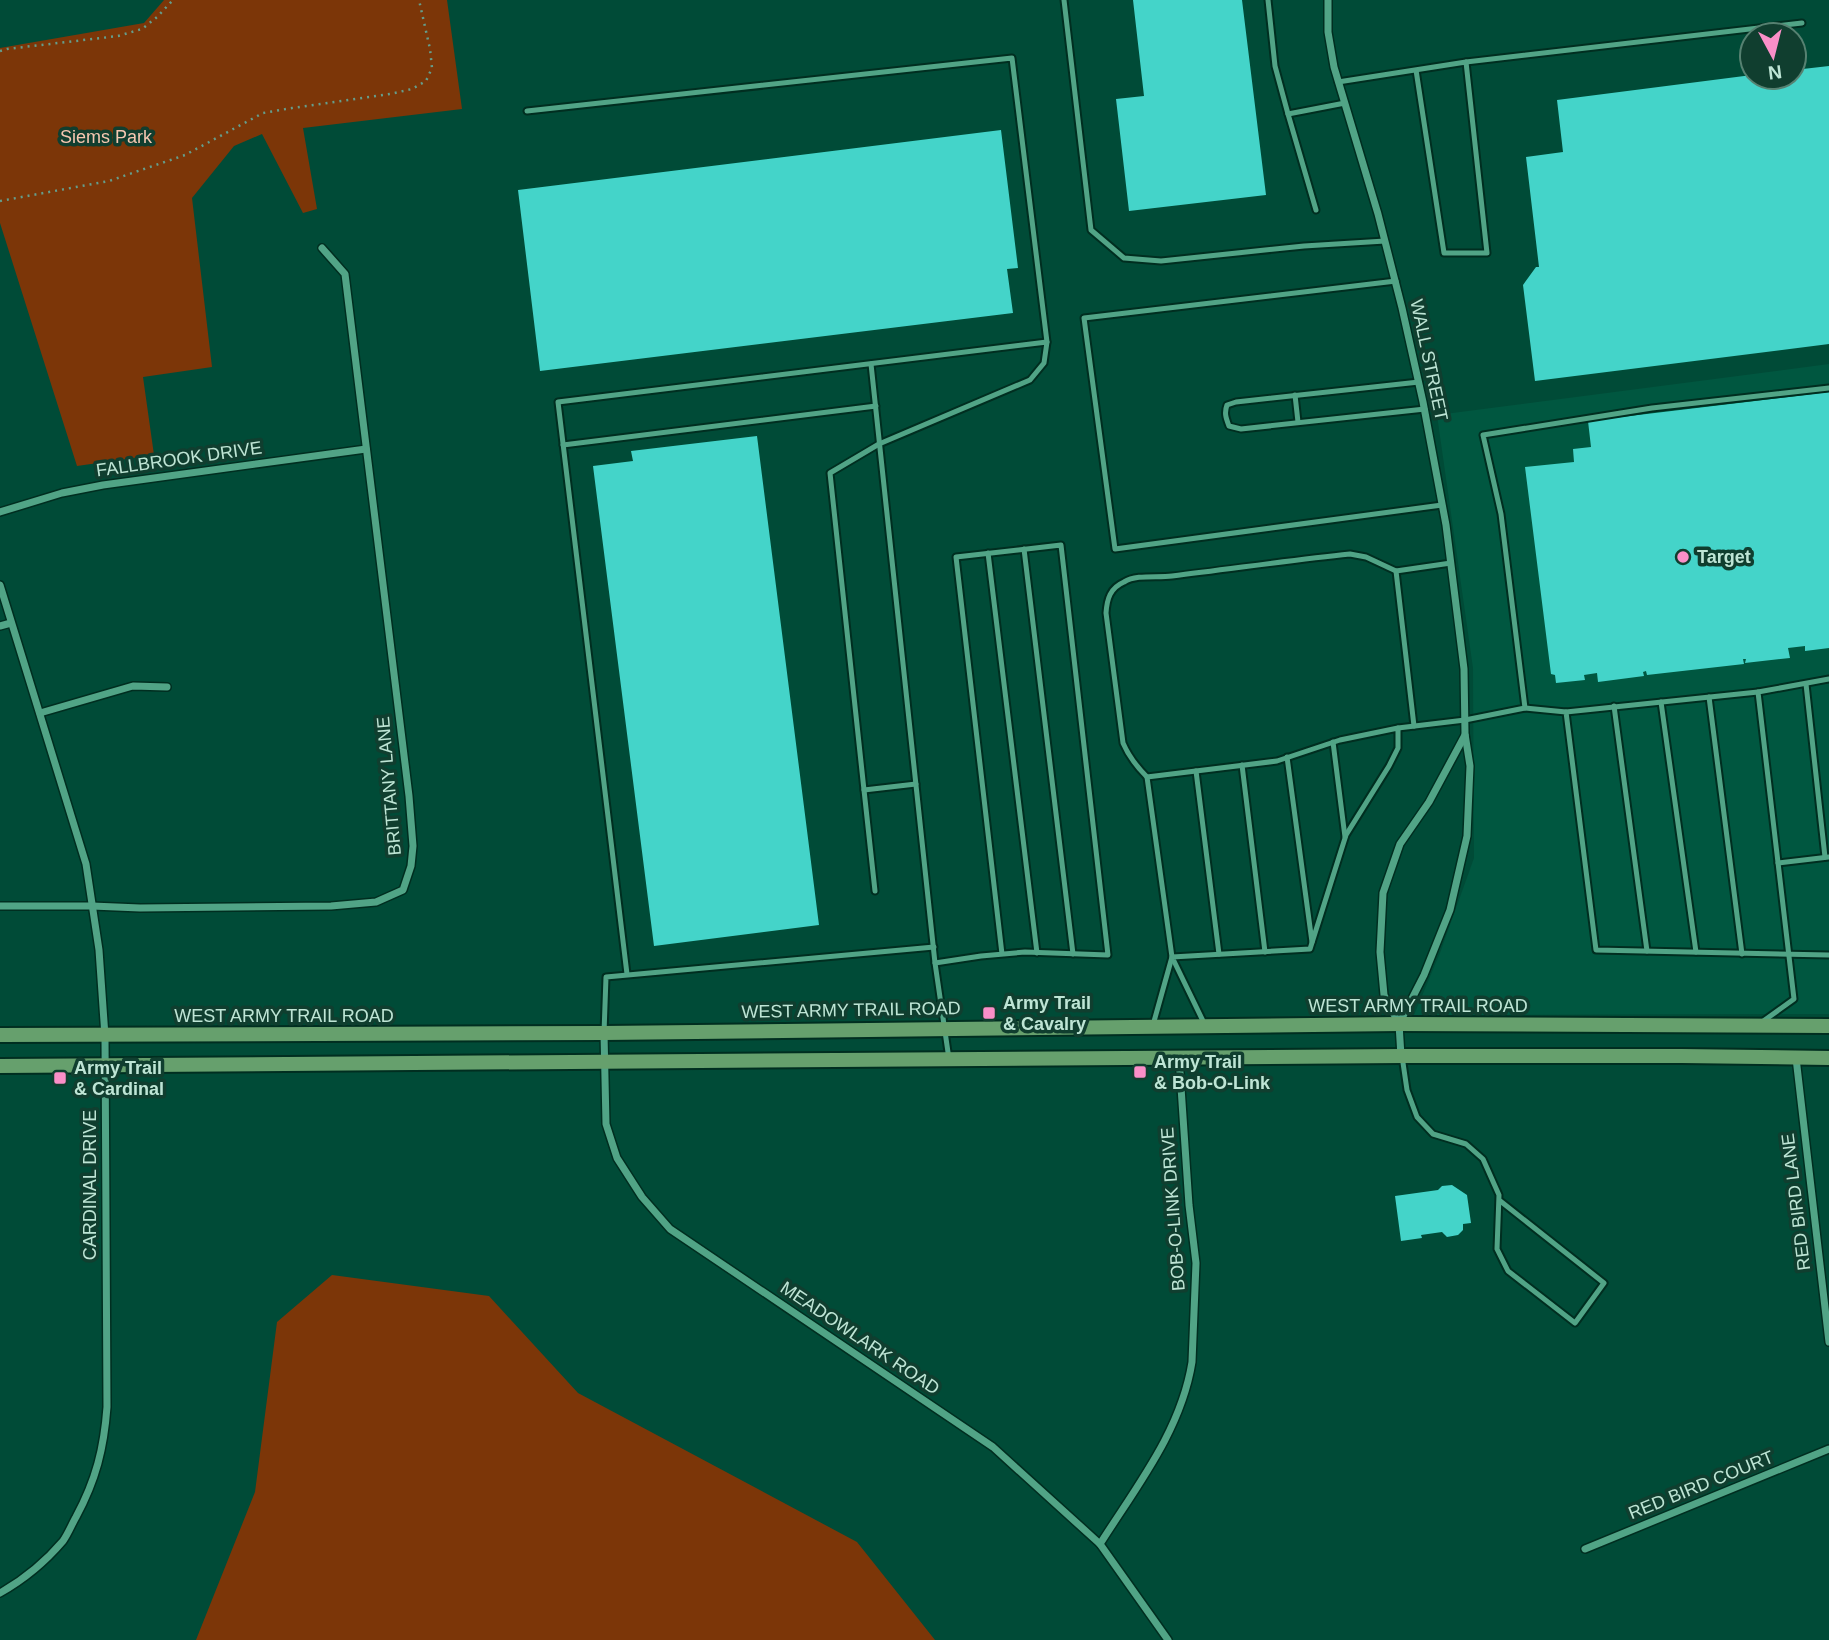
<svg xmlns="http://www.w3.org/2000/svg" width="1829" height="1640" viewBox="0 0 1829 1640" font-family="Helvetica,sans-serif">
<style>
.built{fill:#005740}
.green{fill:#7c3608}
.building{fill:#44d4c9}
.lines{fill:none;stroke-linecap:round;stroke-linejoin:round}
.service-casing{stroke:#002e20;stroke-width:9}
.minor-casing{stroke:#002e20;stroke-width:10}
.secondary-casing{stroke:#002e20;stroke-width:18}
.path{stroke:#659d8b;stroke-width:2.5;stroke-dasharray:2 5;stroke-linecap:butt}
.service{stroke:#51a486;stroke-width:5}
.minor{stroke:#51a486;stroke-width:7}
.secondary{stroke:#66a06d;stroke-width:14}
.poi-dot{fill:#fa8fc8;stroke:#103e2f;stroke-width:2.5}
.labels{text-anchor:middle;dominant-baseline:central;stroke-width:7;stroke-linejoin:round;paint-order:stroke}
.park-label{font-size:18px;fill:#f5c7b1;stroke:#103e2f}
.street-label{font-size:18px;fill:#bee5d5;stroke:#103e2f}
.poi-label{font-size:18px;font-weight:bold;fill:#bee5d5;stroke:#103e2f;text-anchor:start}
</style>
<rect width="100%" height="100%" fill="#004b37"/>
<!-- built -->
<path class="built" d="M1829,364V1014L1414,1015L1440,953L1474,858L1473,668L1437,415Z"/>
<!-- green -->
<g class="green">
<path d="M164,0H447L462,109L303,128L317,209L303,213L262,134L234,146L192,198L212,367L143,377L154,455L77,466L0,223V48L144,23Z"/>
<path d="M332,1275L489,1296L578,1393L857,1542L935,1640H196L255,1492L277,1322Z"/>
</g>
<!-- building -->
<g class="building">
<path d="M1133,0H1242L1266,195L1129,211L1116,99L1144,96Z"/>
<path d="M1829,66V344L1535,381L1523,285L1536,267H1539L1526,157L1563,152L1557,100L1752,75V77H1794V70Z"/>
<path d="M1001,130L1018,268L1007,269L1013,313L540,371L518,190Z"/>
<path d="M1829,392V648L1805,651V646L1788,648L1790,658L1745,663L1746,659H1743L1744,664L1647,675L1646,671L1643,672L1644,676L1598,682L1597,673L1584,675L1585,680L1556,683L1555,675L1551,674L1525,467L1574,462L1573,449L1591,447L1588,421Z"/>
<path d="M757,436L819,925L654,946L593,466L633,461L631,451Z"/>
<path d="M1452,1185L1467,1195L1471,1223L1463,1224V1230L1458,1235L1447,1237L1442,1232L1421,1235L1422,1238L1401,1241L1395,1196L1438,1190L1442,1186Z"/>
</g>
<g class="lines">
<!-- service casing -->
<g class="service-casing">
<g id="service">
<path d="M1064,0L1091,230L1124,258L1161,261L1304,246L1385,241"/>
<path d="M1268,0L1275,66L1288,114"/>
<path d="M1466,62L1802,23"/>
<path d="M1338,82L1466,62L1487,253H1444L1416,70"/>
<path d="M527,111L1012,58L1047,342"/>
<path d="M1316,210L1288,114L1345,103"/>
<path d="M1396,281L1084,318L1115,549L1442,505"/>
<path d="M871,364L935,963L949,1059"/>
<path d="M1419,382L1236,402L1227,405C1224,413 1226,418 1229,426L1241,429L1425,409"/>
<path d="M1295,395L1298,422"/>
<path d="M563,445L876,406"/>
<path d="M1024,549L1073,954"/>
<path d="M988,553L1037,953"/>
<path d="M1806,684L1825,857"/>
<path d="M1709,697L1742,954"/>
<path d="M1661,702L1696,952"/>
<path d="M1614,706L1647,951"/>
<path d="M1525,708L1566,712L1596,950L1829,955"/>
<path d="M1566,712L1758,692"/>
<path d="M1414,726L1396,571L1451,563"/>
<path d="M1398,728L1465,720L1525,708L1501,514L1483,435L1652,408L1829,388"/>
<path d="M1333,742L1345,837"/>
<path d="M1287,757L1312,942"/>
<path d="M1242,765L1265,952"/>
<path d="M1196,771L1219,954"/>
<path d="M1147,777C1136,766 1129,757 1123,743L1106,613C1107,599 1110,588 1124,582C1137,574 1157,578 1172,576C1231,569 1291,560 1350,554L1366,557L1396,571"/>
<path d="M864,790L875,891"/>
<path d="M1778,863L1829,857"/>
<path d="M1172,957L1310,949L1346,835L1389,766L1398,748V728L1340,740L1277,761L1147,777L1172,957L1204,1023"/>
<path d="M935,963L981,956L1025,952L1108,955L1061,545L956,557L1002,954"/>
<path d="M627,974L558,402L1047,342L1044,363L1030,380L879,444L830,473L864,790L916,784"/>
<path d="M1762,1022L1794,999L1758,692L1829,679"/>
<path d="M1153,1025L1172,957"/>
<path d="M604,1033L606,977L934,947"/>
<path d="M1402,1056L1407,1090L1417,1117L1433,1134L1466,1144L1483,1159L1499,1195L1497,1249L1508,1271L1575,1323L1604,1283L1499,1200"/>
</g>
</g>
<!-- minor casing -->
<g class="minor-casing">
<g id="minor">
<path d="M1328,0V32L1334,67L1378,214L1402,308L1423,402L1446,525L1464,669L1465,734L1470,766L1467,836L1450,910L1424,975L1399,1024"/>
<path d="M0,512L62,493L103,485L366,449"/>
<path d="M0,585L86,864L99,950L105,1036L107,1407C104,1448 96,1480 76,1517C72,1524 68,1534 63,1541C46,1561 23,1580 0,1593"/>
<path d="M0,626L11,623"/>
<path d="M40,713L133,686L167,687"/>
<path d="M0,906H92L140,908L331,906L376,902L403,890L411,866L413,846L409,796L345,274L322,248"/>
<path d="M604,1033L606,1124L617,1158L642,1197L670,1229L993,1447L1100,1544L1168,1640"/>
<path d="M1401,1056L1399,1024L1384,995L1380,952L1383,893L1400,844L1429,802L1465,735"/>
<path d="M1796,1058L1829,1342"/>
<path d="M1100,1544C1136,1487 1181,1431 1192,1362L1196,1263L1189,1205L1179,1058"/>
<path d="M1585,1549L1829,1449"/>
</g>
</g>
<!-- secondary casing -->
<g class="secondary-casing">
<g id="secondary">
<path d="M0,1035L604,1033L1399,1024L1829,1026"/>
<path d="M0,1066L1402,1056H1682L1829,1058"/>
</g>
</g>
<!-- path -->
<g class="path">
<path d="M0,51L7,49L118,36L142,29L157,17L173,0"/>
<path d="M0,201L109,181L185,155L263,113L292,108L390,94L412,89L426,81L432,68L430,49L419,0"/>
</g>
<!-- service -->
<use href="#service" class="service"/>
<!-- minor -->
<use href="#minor" class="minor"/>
<!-- secondary -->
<use href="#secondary" class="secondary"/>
</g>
<!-- markers -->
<g class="poi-dot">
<circle cx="1683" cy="557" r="7"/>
<rect x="982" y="1006" width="14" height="14" rx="3.5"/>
<rect x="1133" y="1065" width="14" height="14" rx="3.5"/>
<rect x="53" y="1071" width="14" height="14" rx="3.5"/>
</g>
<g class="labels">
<!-- park labels -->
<g class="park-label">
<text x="106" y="137">Siems Park</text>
</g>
<!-- street labels -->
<g class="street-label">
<text transform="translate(1429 360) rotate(78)">WALL STREET</text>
<text transform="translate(179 459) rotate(-8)">FALLBROOK DRIVE</text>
<text transform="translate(389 786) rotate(-95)">BRITTANY LANE</text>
<text x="1418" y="1006">WEST ARMY TRAIL ROAD</text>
<text transform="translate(851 1010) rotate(-1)">WEST ARMY TRAIL ROAD</text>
<text x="284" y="1016">WEST ARMY TRAIL ROAD</text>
<text transform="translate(90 1185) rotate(-90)">CARDINAL DRIVE</text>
<text transform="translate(1796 1202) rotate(-97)">RED BIRD LANE</text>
<text transform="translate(1173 1209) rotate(-94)">BOB-O-LINK DRIVE</text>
<text transform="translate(860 1338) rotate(34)">MEADOWLARK ROAD</text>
<text transform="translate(1701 1485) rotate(-22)">RED BIRD COURT</text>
</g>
<!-- poi labels -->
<g class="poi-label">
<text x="1697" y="557">Target</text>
<text x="1003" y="1003">Army Trail<tspan x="1003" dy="21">&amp; Cavalry</tspan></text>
<text x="1154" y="1062">Army Trail<tspan x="1154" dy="21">&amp; Bob-O-Link</tspan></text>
<text x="74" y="1068">Army Trail<tspan x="74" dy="21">&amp; Cardinal</tspan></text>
</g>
</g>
<!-- north arrow -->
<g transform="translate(1773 56) rotate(173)"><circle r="33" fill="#103e2f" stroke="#568171" stroke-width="2"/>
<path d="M0-5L12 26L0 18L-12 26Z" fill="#fa8fc8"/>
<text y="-10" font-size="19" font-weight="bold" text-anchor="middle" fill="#bee5d5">N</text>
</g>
</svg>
